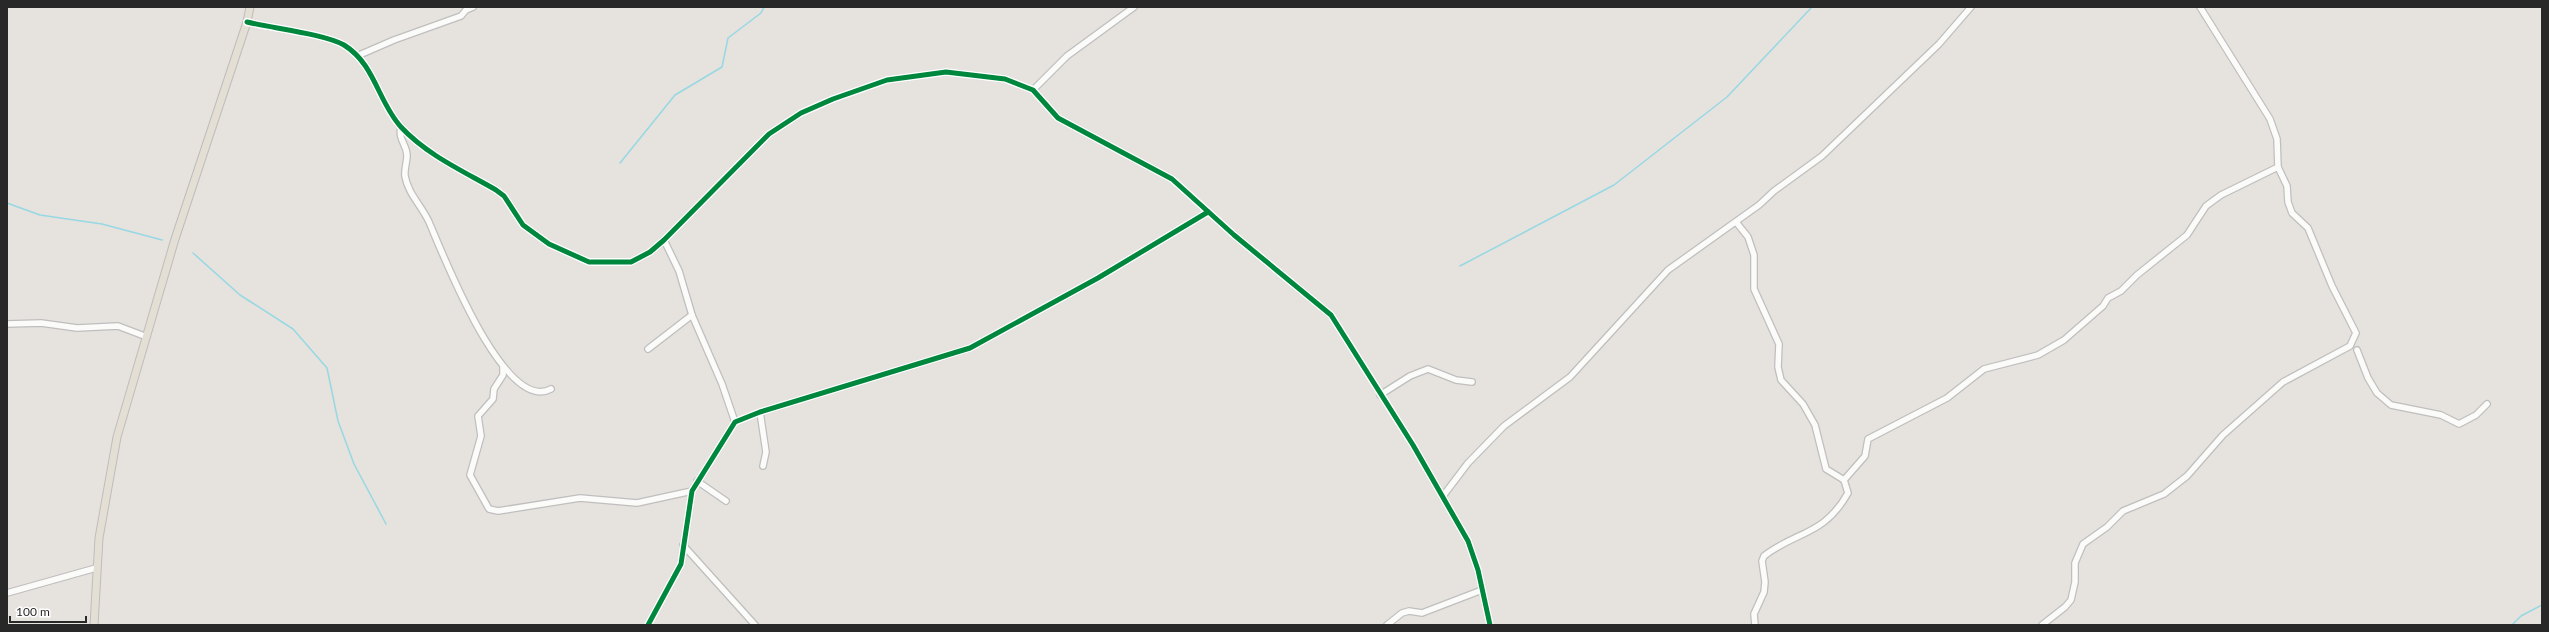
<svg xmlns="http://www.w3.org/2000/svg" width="2549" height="632" viewBox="0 0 2549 632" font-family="Lato,sans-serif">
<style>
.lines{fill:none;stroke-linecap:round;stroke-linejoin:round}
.stream{stroke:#96d8e3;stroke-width:1.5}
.minor-casing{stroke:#c0bfbf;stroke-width:8}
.major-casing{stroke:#bfbdbc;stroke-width:9}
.minor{stroke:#fbfbfa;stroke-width:5.5}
.major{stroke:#e4dfd4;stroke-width:7}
.cycleway-casing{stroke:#fff;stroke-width:8}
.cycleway{stroke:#00873e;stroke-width:5}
</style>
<rect width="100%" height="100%" fill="#e6e2de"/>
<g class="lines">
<!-- stream -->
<g class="stream">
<path d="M620,163L675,95L722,67L728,38L761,13L764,7"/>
<path d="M7,203L40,215L102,224L162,240"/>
<path d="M193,253L240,295L293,329L327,368L338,421L354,464L386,524"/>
<path d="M1460,266L1614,185L1727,97L1812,7"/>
<path d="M2512,625L2521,616L2542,605"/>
</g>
<!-- minor casing -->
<g class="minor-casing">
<g id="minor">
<path d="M247,22C271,28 325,34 344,45C375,64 378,102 401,127C427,155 463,171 496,190L504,196L523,225L549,244L589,262H631L650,252L664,240L769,134L801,113L833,99L887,80L946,72L1005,79L1033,90L1058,118L1172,179L1234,235L1331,315L1413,445L1468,541L1478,570L1490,625"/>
<path d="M357,56L394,40L461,16L466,10L473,7"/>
<path d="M1033,90L1067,56L1134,7"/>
<path d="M401,127C398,140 406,143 407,155C407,162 404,170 405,176C408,194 422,206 429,222C443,254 504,414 551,389"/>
<path d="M1736,222L1748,237L1754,255V289L1779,344L1778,367L1781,380L1803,404L1815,425L1826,469L1844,480L1848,493C1824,536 1796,531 1764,556L1762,561L1765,582L1764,592L1754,614L1755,625"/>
<path d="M664,240L679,271L692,315L722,384L735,422"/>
<path d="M7,324L41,323L77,328L118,326L147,337"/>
<path d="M648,349L692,315"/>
<path d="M2357,350L2368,378L2377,393L2391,405L2441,415L2459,424L2476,415L2487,404"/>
<path d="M503,367V375L494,389L493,399L478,416L481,436L470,475L489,509L498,511L580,498L637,503L692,491"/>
<path d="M1380,395L1410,376L1428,369L1456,380L1472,382"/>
<path d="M760,412L766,452L763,466"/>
<path d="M1844,480L1865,456L1868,439L1947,398L1984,369L2038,355L2064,340L2103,306L2108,298L2121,291L2137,275L2187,235L2206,206L2221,195L2278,167L2277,139L2270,119L2200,7"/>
<path d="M697,481L726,501"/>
<path d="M1443,496L1468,463L1504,426L1570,377L1668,270L1759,205L1774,191L1822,156L1939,44L1971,7"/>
<path d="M683,545L755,625"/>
<path d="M7,593L96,568"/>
<path d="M648,625L681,564L692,491L735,422L760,412L970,348L1098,278L1208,212"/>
<path d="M1387,625L1402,613L1409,611L1422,613L1482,590"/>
<path d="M2042,625L2065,607L2071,600L2075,582V563L2083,544L2107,527L2123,511L2164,494L2187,476L2223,435L2283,382L2350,346L2356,333L2332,286L2308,228L2292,213L2288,202L2287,186L2278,167"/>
</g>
</g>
<!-- major casing -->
<g class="major-casing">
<path id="major" d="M94,625L99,538L117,437L175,239L247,22L250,7"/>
</g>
<!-- minor -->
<use href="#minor" class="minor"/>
<!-- major -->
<use href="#major" class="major"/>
<!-- cycleway casing -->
<g class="cycleway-casing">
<g id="cycleway">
<path d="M247,22C271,28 325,34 344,45C375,64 378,102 401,127C427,155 463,171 496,190L504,196L523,225L549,244L589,262H631L650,252L664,240L769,134L801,113L833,99L887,80L946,72L1005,79L1033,90L1058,118L1172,179L1234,235L1331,315L1413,445L1468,541L1478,570L1490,625"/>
<path d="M648,625L681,564L692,491L735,422L760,412L970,348L1098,278L1208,212"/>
</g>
</g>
<!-- cycleway -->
<use href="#cycleway" class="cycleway"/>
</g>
<!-- border -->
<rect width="2549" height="632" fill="none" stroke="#282828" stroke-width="16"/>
<!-- scale -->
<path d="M10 616v6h76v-6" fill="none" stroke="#282828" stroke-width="2"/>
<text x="16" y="616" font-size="12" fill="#282828" stroke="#ffffff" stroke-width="3" paint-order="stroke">100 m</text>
</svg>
